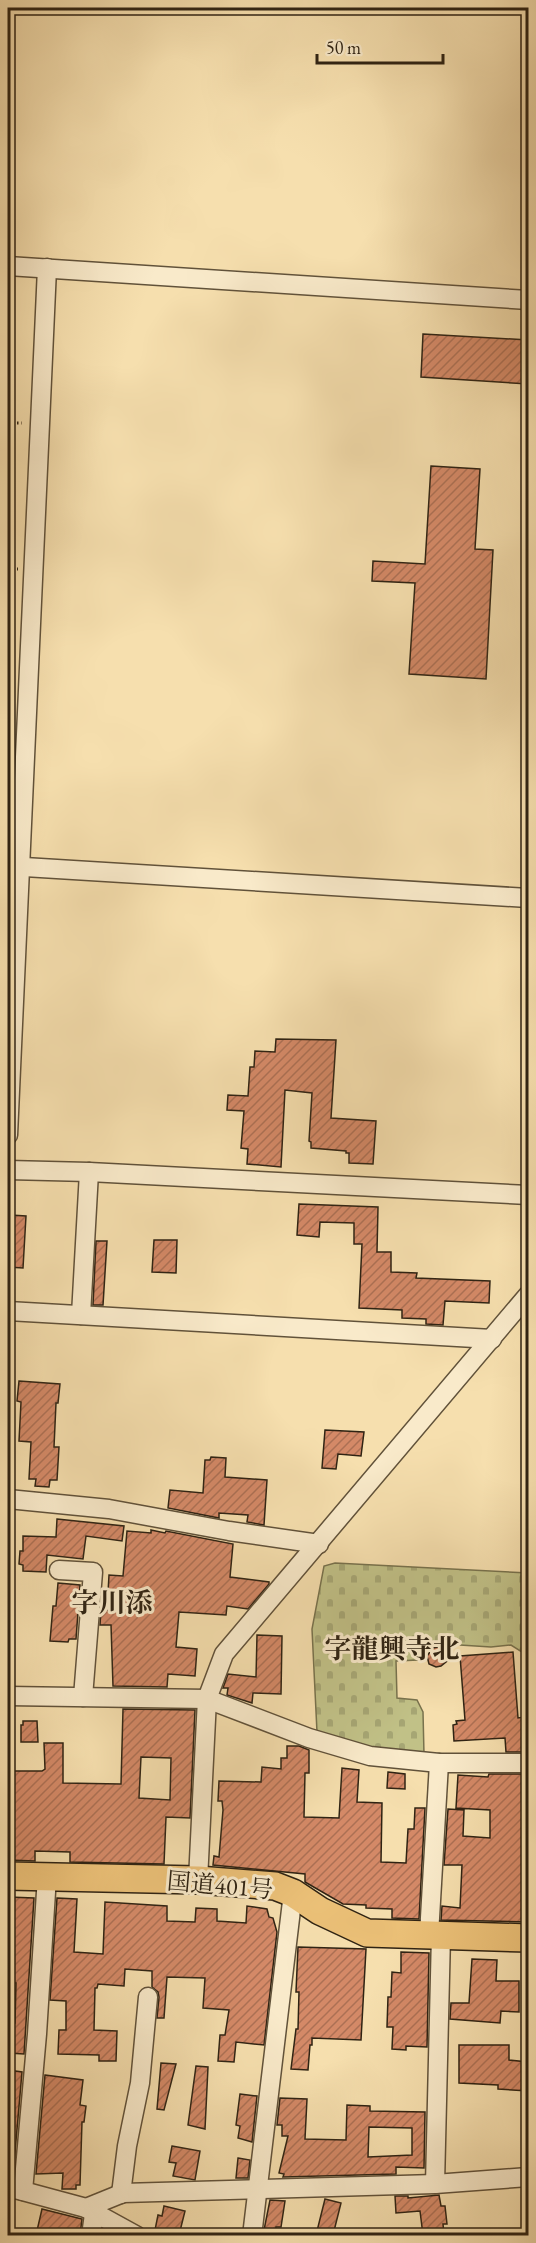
<svg xmlns="http://www.w3.org/2000/svg" width="536" height="2243" viewBox="0 0 536 2243" font-family="'EB Garamond','Noto Serif JP',serif">
<style>
.cemetery{fill:url(#cemetery-stones);stroke:#78724d;stroke-width:1.5}
.building{fill:url(#building-hatch);stroke:#2f2313;stroke-width:1.5;fill-rule:evenodd}
.lines{fill:none;stroke-linecap:round;stroke-linejoin:round}
.minor-casing{stroke:#61523a;stroke-width:21}
.highway-casing{stroke:#2f2313;stroke-width:30}
.path{stroke:#2f2313;stroke-width:3;stroke-dasharray:1.5 3;stroke-linecap:butt}
.minor{stroke:#f9eaca;stroke-width:18}
.highway{stroke:#ebc077;stroke-width:27}
.labels{text-anchor:middle;dominant-baseline:central;stroke-width:6;stroke-linejoin:round;paint-order:stroke}
.street-label{font-size:24px;fill:#2f2313;stroke:#f9eaca}
.quarter-label{font-size:27px;font-weight:bold;fill:#2f2313;stroke:#f9eaca}
</style>
<defs>
<pattern id="cemetery-stones" width="16" height="16" patternUnits="userSpaceOnUse" patternTransform="scale(1.5)"><rect width="16" height="16" fill="#c1c187"/><path d="M2 7V4a2 2 0 0 1 4 0v3zM10 15v-3a2 2 0 0 1 4 0v3z" fill="#a6a674"/></pattern>
<pattern id="building-hatch" width="6" height="6" patternUnits="userSpaceOnUse" patternTransform="scale(1.5)"><rect width="6" height="6" fill="#d48967"/><path d="M-1 1l2-2M0 6l6-6M5 7l2-2" fill="none" stroke="#ac7054"/></pattern>
</defs>
<rect width="100%" height="100%" fill="#f6dfae"/>
<filter id="stains"><feTurbulence type="fractalNoise" baseFrequency=".00333" numOctaves="4"/><feColorMatrix values="0 0 0 0 .2 0 0 0 0 .09 0 0 0 0 .02 0 0 0 .5 -.17"/></filter>
<radialGradient id="worn" r=".72"><stop offset=".6" stop-color="#630" stop-opacity="0"/><stop offset="1" stop-color="#630" stop-opacity=".3"/></radialGradient>
<!-- cemetery -->
<path class="cemetery" d="M335,1563L528,1573V1653L525,1654L511,1645L491,1647L460,1645L454,1641L443,1643L421,1641L418,1660L396,1661L397,1698L417,1700L423,1712L424,1754L359,1746L317,1732L312,1629L324,1566Z"/>
<!-- building -->
<g class="building">
<path d="M423,334L528,340V384L421,377Z"/>
<path d="M431,466L480,469L475,549L493,550L486,679L409,674L415,583L372,581L373,561L425,564Z"/>
<path d="M276,1039L336,1040L331,1118L376,1121L373,1164L349,1163V1153H346V1151L311,1148V1142L309,1141L312,1093L285,1090L281,1167L247,1164L248,1149L241,1148L244,1111L227,1110L228,1095L248,1096L250,1067H254L255,1051L275,1052Z"/>
<path d="M299,1204L378,1207L377,1252H391V1272L417,1273L416,1278L490,1281L489,1303L445,1301L443,1325L426,1324V1319L402,1318V1310L359,1308L362,1244H354V1223L320,1222L319,1237L297,1235Z"/>
<path d="M10,1215L26,1216L23,1268L8,1267Z"/>
<path d="M154,1240H177L176,1273L152,1272Z"/>
<path d="M96,1241H107L103,1305H93Z"/>
<path d="M19,1381L60,1384L58,1403H56L54,1447H59L57,1480H50L49,1487L35,1486L36,1479H29L31,1442L19,1441L21,1402L17,1401Z"/>
<path d="M325,1430L364,1432L361,1456L338,1454L336,1469L322,1468Z"/>
<path d="M211,1457L226,1458L225,1477L267,1480L264,1525L247,1522L248,1515L219,1513V1518L168,1508L170,1490L203,1493L205,1460H210Z"/>
<path d="M57,1519L124,1526L122,1541L86,1536L83,1559L47,1555L46,1572L23,1571V1565L19,1564L20,1551H23V1536L56,1537Z"/>
<path d="M151,1530L165,1533L166,1531L233,1544L230,1577L269,1582V1584L248,1609L227,1606L226,1615L179,1612L176,1647L197,1649L195,1676L168,1674L167,1687L113,1686L111,1625H100L101,1609L107,1610L109,1575L123,1576L127,1531L151,1533Z"/>
<path d="M58,1583L80,1585L76,1639H69L68,1642L50,1641L53,1606H56Z"/>
<path d="M257,1635L282,1636L281,1694L253,1693L252,1703L227,1695L228,1688H223L228,1674L256,1677Z"/>
<path d="M438,1647L443,1649L451,1658L441,1666L436,1667L429,1664L427,1656L433,1648Z"/>
<path d="M513,1652L518,1718L524,1717L527,1752H506L505,1738L454,1741L453,1725L457,1724L456,1721L465,1720L460,1656Z"/>
<path d="M123,1709L195,1710L190,1818L166,1817L164,1864L70,1862V1852L35,1851V1861L8,1860L10,1805H8V1771H42L45,1769L44,1743H63V1783L121,1784ZM141,1757L171,1758L170,1800L139,1798Z"/>
<path d="M23,1721H37L38,1742H21V1725H23Z"/>
<path d="M287,1746H299L309,1750V1773H305L304,1817L339,1818L342,1768L359,1770L357,1802L382,1803L381,1862L406,1863L408,1829H414L415,1808H425L419,1919L392,1918V1909L366,1908V1905L343,1904L305,1882V1874L213,1865L214,1856L219,1857L223,1810L222,1801H218L219,1781L261,1782L262,1767L281,1769V1758H287Z"/>
<path d="M388,1772L405,1774V1789L387,1788Z"/>
<path d="M489,1774H528V1922L441,1920L442,1906L460,1908L462,1865H444L448,1809L464,1810L463,1836L490,1838V1810L456,1808L458,1775L488,1777Z"/>
<path d="M8,1897L34,1898L24,2054L8,2053V2023H15L16,1983H8Z"/>
<path d="M57,1898L77,1899L74,1952L103,1954L105,1902L167,1906V1921L195,1922L196,1908L217,1909V1921L246,1923L247,1906L267,1909L269,1917L273,1918L277,1932L264,2045L236,2042L234,2062L218,2061L220,2035H225L229,2010L203,2008L205,1978L167,1977L164,2018H157L159,1997L158,1992L152,1987V1971L125,1969L124,1986L98,1984L97,1988H95L94,2030L117,2031L116,2061H99V2055L58,2054L59,2030H66V2001L50,2000Z"/>
<path d="M298,1947L366,1949L361,2040L312,2038V2045H310L308,2070L291,2069L296,2029H298L299,1992H296Z"/>
<path d="M401,1952L429,1953L427,2047L406,2046V2050L392,2049L393,2027H387L388,1997H391L392,1972L401,1973Z"/>
<path d="M472,1959L497,1960L496,1981H519V2012L501,2011L500,2023L450,2019L451,2003H469Z"/>
<path d="M459,2045H509V2060L528,2062V2091L498,2089V2085L459,2083Z"/>
<path d="M161,2063L176,2064L164,2110L157,2109Z"/>
<path d="M196,2066L208,2067L205,2129L188,2125Z"/>
<path d="M8,2070L22,2072L13,2175L8,2176Z"/>
<path d="M45,2075L83,2080L80,2105L86,2106L84,2122H82L80,2185H76V2189H62L63,2173L36,2174Z"/>
<path d="M240,2094L257,2096L252,2142L238,2138L240,2126L236,2125Z"/>
<path d="M280,2098L307,2099L305,2139L346,2140L347,2105L370,2106V2111L425,2112L424,2168L396,2167V2174L283,2177L284,2174L279,2173L288,2136H282V2125H277ZM369,2127L412,2128V2155L368,2157Z"/>
<path d="M172,2146L200,2151L195,2180L173,2176L176,2163L169,2162Z"/>
<path d="M238,2158L250,2160L248,2178H236Z"/>
<path d="M439,2195L441,2206H445L447,2224H443L444,2235H423L420,2211L396,2213L395,2196H408V2198Z"/>
<path d="M325,2199L341,2203L333,2235H316Z"/>
<path d="M270,2200L285,2201L281,2227H276L274,2235H263Z"/>
<path d="M164,2206L185,2211L179,2235H154L158,2215L162,2216Z"/>
<path d="M42,2209L82,2219L80,2235H36Z"/>
</g>
<g class="lines">
<!-- minor casing -->
<g class="minor-casing">
<g id="minor">
<path d="M8,266L528,300"/>
<path d="M8,866L528,898"/>
<path d="M8,1135C23,846 32,557 47,268"/>
<path d="M8,1170L89,1172L528,1195"/>
<path d="M8,1311L492,1339"/>
<path d="M81,1315L89,1172"/>
<path d="M8,1499L109,1509L229,1531L319,1544"/>
<path d="M59,1570L93,1572L83,1697"/>
<path d="M8,1696L207,1699L309,1738L370,1756L439,1763H528"/>
<path d="M198,1880L207,1699L224,1654L528,1295"/>
<path d="M429,1935L439,1763"/>
<path d="M435,2184L441,1935"/>
<path d="M8,2187L86,2208L123,2193L435,2184L528,2177"/>
<path d="M23,2191L37,2034L47,1876"/>
<path d="M121,2194L127,2146L140,2083L148,1997"/>
<path d="M86,2208L137,2236"/>
<path d="M91,2236L94,2214"/>
<path d="M252,2236L293,1893"/>
</g>
</g>
<!-- highway casing -->
<g class="highway-casing">
<path id="highway" d="M8,1876L198,1880L275,1886L293,1893L320,1911L367,1933L528,1938"/>
</g>
<!-- path -->
<g class="path">
<path d="M8,423H22"/>
<path d="M8,569H18"/>
</g>
<!-- minor -->
<use href="#minor" class="minor"/>
<!-- highway -->
<use href="#highway" class="highway"/>
</g>
<g class="labels">
<!-- street labels -->
<g class="street-label">
<text transform="translate(220 1885) rotate(5)">国道401号</text>
</g>
<!-- quarter labels -->
<g class="quarter-label">
<text x="112" y="1602">字川添</text>
<text x="392" y="1648">字龍興寺北</text>
</g>
</g>
<!-- margin -->
<rect width="536" height="2243" fill="none" stroke="#f6dfae" stroke-width="30"/>
<rect x="9" y="9" width="518" height="2225" fill="none" stroke="#2f2313" stroke-width="3"/>
<rect x="15" y="15" width="506" height="2213" fill="none" stroke="#2f2313" stroke-width="1.5"/>
<!-- scale -->
<path d="M317 54v9h126v-9" fill="none" stroke="#2f2313" stroke-width="3"/>
<text x="326" y="54" font-size="18" fill="#2f2313" stroke="#f9eaca" stroke-width="4.5" paint-order="stroke">50 m</text>
<rect width="100%" height="100%" filter="url(#stains)"/>
<rect width="100%" height="100%" fill="url(#worn)"/>
</svg>
